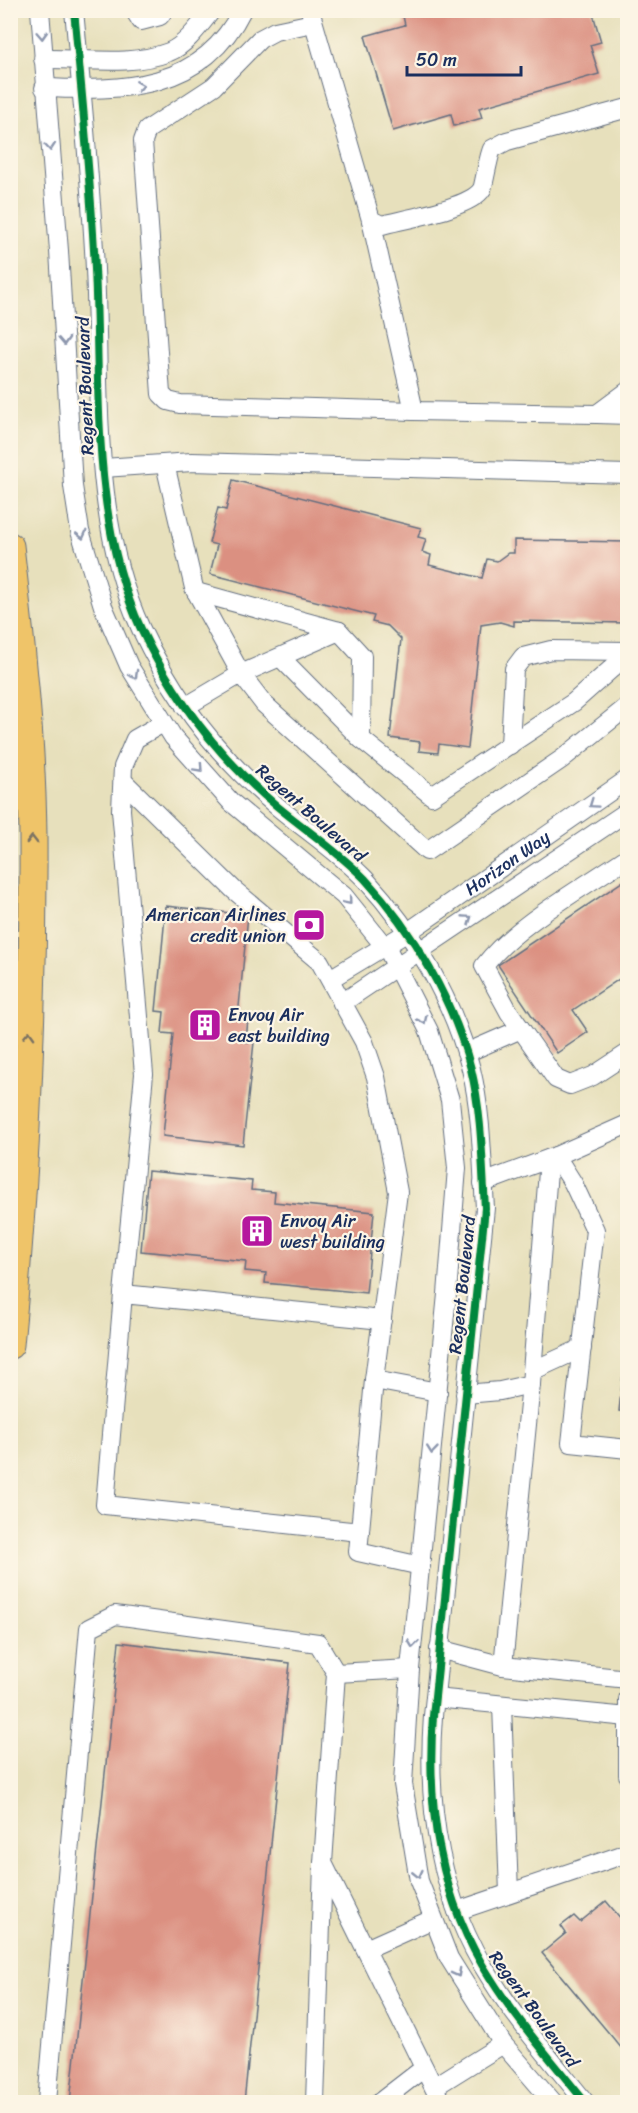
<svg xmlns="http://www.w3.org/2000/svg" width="638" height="2113" viewBox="0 0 638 2113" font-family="Sriracha,sans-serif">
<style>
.building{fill:#db9081}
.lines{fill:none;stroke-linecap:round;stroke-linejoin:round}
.minor-casing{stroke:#626d7f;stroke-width:20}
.highway-casing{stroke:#626d7f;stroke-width:29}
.minor{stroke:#fff;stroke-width:18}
.highway{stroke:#efc469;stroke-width:27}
.cycleway-casing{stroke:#fcf5e5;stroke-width:11}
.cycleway{stroke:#00873e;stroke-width:8}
.oneway{stroke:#8d97ae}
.oneway2{stroke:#7a7263}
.labels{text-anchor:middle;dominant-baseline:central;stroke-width:4.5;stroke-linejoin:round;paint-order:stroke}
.street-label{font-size:18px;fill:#1b2f5e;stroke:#fcf5e5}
.poi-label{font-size:18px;fill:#1b2f5e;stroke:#fcf5e5;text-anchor:start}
</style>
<rect width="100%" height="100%" fill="#fcf5e5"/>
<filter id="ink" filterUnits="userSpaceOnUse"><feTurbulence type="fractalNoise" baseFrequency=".0167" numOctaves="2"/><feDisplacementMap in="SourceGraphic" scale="12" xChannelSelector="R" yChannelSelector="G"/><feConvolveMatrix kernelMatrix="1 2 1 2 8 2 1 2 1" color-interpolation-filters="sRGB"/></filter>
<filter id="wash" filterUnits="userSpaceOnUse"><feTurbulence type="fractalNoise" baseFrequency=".008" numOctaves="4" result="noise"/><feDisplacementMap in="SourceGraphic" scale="24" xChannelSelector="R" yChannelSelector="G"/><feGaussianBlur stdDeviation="1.35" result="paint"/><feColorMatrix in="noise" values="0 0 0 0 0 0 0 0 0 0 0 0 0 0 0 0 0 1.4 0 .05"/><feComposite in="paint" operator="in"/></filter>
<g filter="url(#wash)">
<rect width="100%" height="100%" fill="#e7e0bc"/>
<g id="blocks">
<!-- building -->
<g class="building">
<path d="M422,10H430L432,17L454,10H592L601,42L590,45L599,74L479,108L482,118L454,126L451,114L393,131L365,36L405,25L403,16Z"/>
<path d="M233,480L421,528L418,537L426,539L422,552L431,555L429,565L482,578L487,559L497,561L508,553H514V540L628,542V623L514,621V626L500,622L481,625L468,748L439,744L438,753L419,751L420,742L390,738L401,639L388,626L372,622L374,616L210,574L217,545L209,543L218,508L226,510Z"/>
<path d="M628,878V973L573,1010L588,1032L557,1053L498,965Z"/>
<path d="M166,906L248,915L238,1017L248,1018L246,1042H254L243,1145L163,1136L173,1034L162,1033L164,1012L156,1011Z"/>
<path d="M148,1171L252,1181L251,1190L275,1192L274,1202L374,1212L366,1293L265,1283L266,1273L245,1271L246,1261L141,1251Z"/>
<path d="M626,1346H628V1412L619,1411Z"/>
<path d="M119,1642L290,1663L244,2102H70Z"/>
<path d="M606,1901L628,1927V2056L542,1953L566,1933L561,1926L574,1916L580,1922Z"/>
</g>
</g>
</g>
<g filter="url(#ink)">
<use href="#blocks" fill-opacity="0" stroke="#626d7f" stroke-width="1.5"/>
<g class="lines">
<!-- minor casing -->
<g class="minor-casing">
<g id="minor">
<path d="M40,10L59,251L73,486L80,531L103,606L129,666L173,737L231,802L344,896L389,952L429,1031L450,1100L457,1168L447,1294L410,1669L403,1784L419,1881L449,1958L503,2044L553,2102"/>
<path d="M74,10C82,97 91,183 95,269C101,389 90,518 141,629C173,697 220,759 278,807C307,831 339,852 365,879C413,931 453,1000 471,1069C482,1114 482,1162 485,1208L433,1716C426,1807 440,1901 491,1979C518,2022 553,2062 585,2102"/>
<path d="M134,10L141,21L160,16L164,10"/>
<path d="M310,10L371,220L382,225C404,219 471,208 482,189C484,185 488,158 492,149L507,141L628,108"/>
<path d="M313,23L275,31L260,39L214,86L147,130L143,141L161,394L168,401L180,404L414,411"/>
<path d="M43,59C83,58 130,67 169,52C186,45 200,25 212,10"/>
<path d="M44,88C123,91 202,91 242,10"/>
<path d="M371,220L414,411L597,414L628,391"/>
<path d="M597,414L628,415"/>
<path d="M165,464L194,588L241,674L339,631L362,656L361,739L281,658"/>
<path d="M103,468L192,462L628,474"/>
<path d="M196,592L339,631"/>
<path d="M185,707L241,674L264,704L427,851L562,759L628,706"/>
<path d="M361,739L432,796L574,702L628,654"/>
<path d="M510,745L514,669L523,657L551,650L628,651"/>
<path d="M123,781L234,890L320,962L364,1042L376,1077L398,1192L374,1380L438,1392"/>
<path d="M628,857C584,887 515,925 484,966L509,1012L556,1079L570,1085L593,1076L628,1053"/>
<path id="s1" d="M330,979L408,932L628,779"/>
<path d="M342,1003L628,811"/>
<path d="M466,1053L521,1029"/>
<path d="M556,1156L628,1124"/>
<path d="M483,1183L556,1156L573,1183L595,1230L571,1443L628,1449"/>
<path d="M123,1294L144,1074L121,810L123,767L135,739L163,723"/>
<path d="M532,1371L582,1348"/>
<path d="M374,1380L358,1552L421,1566"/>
<path d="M465,1394L500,1391L531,1384L549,1159"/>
<path d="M360,1532L105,1505L123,1294L382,1320"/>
<path d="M439,1649L503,1666L628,1679"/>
<path d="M503,1666L531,1384"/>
<path d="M336,1673L410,1669"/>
<path d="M435,1698L628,1717"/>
<path d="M628,1699V1775"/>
<path d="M502,1705L509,1893"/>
<path d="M457,1911L628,1853"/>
<path d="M366,1949L433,1919"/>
<path d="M434,2087L503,2044"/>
<path d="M47,2102L89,1628L115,1615L318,1643L336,1673L323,1863L441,2102"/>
<path d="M315,2102L323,1864"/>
<path d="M380,2102L424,2068"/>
</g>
</g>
<!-- highway casing -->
<g class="highway-casing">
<path id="highway" d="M10,546C21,642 32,739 33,836C34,1005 26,1176 10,1345"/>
</g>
<!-- minor -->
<use href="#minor" class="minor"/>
<!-- highway -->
<use href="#highway" class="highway"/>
<!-- cycleway casing -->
<g class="cycleway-casing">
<path id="cycleway" d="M74,10C82,97 91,183 95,269C101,389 90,518 141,629C173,697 220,759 278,807C307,831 339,852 365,879C413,931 453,1000 471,1069C482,1114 482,1162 485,1208L433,1716C426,1807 440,1901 491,1979C518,2022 553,2062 585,2102"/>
</g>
<!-- cycleway -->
<use href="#cycleway" class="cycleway"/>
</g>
<!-- one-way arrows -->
<defs><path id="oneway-chevron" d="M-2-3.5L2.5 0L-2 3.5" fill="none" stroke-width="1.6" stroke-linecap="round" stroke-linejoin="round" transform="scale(1.5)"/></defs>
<g class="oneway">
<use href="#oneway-chevron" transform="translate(42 35) rotate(87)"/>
<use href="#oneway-chevron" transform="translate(140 86) rotate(-8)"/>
<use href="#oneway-chevron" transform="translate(50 147) rotate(85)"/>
<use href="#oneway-chevron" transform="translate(64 341) rotate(87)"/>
<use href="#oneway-chevron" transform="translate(82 535) rotate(76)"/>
<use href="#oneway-chevron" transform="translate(134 675) rotate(61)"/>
<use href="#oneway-chevron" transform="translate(199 768) rotate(47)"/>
<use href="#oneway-chevron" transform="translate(593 804) rotate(145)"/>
<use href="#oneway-chevron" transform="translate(348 901) rotate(50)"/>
<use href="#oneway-chevron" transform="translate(468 919) rotate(-34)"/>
<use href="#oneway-chevron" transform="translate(423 1020) rotate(65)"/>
<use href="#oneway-chevron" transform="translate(432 1450) rotate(96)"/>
<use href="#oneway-chevron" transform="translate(413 1644) rotate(97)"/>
<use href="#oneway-chevron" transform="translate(418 1874) rotate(77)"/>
<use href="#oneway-chevron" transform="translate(457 1973) rotate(62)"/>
</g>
<g class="oneway2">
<use href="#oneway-chevron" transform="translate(32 840) rotate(-90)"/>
<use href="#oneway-chevron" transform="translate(29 1035) rotate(-88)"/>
</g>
</g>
<!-- icons -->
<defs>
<g id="bank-square" transform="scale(1.725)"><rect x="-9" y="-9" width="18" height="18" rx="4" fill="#b5179e" stroke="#fcf5e5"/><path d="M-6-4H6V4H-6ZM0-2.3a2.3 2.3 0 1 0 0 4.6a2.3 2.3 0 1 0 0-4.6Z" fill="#fff"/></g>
<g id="building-square" transform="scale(1.725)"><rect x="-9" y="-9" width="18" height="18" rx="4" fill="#b5179e" stroke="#fcf5e5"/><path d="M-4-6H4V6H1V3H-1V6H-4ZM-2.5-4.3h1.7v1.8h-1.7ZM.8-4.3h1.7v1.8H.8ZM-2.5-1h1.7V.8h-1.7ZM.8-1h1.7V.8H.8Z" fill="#fff"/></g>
</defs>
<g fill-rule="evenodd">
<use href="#bank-square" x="309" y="925"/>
<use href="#building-square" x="205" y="1025"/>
<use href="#building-square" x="257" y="1231"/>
</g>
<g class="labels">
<!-- street labels -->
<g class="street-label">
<text transform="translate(85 386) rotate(-92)">Regent Boulevard</text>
<text transform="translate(311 813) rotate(41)">Regent Boulevard</text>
<text stroke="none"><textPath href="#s1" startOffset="212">Horizon Way</textPath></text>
<text transform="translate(462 1285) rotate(-84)">Regent Boulevard</text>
<text transform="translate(534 2009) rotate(54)">Regent Boulevard</text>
</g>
<!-- poi labels -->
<g class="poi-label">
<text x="286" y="915" text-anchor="end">American Airlines<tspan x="286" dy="21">credit union</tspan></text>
<text x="228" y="1015">Envoy Air<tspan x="228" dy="21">east building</tspan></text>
<text x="280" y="1221">Envoy Air<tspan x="280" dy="21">west building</tspan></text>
</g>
</g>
<!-- margin -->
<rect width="638" height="2113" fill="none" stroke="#fcf5e5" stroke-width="36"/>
<!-- scale -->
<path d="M407 66v9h114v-9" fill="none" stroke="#1b2f5e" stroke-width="3"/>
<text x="416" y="66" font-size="18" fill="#1b2f5e" stroke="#fcf5e5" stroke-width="4.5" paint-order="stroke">50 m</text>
</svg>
